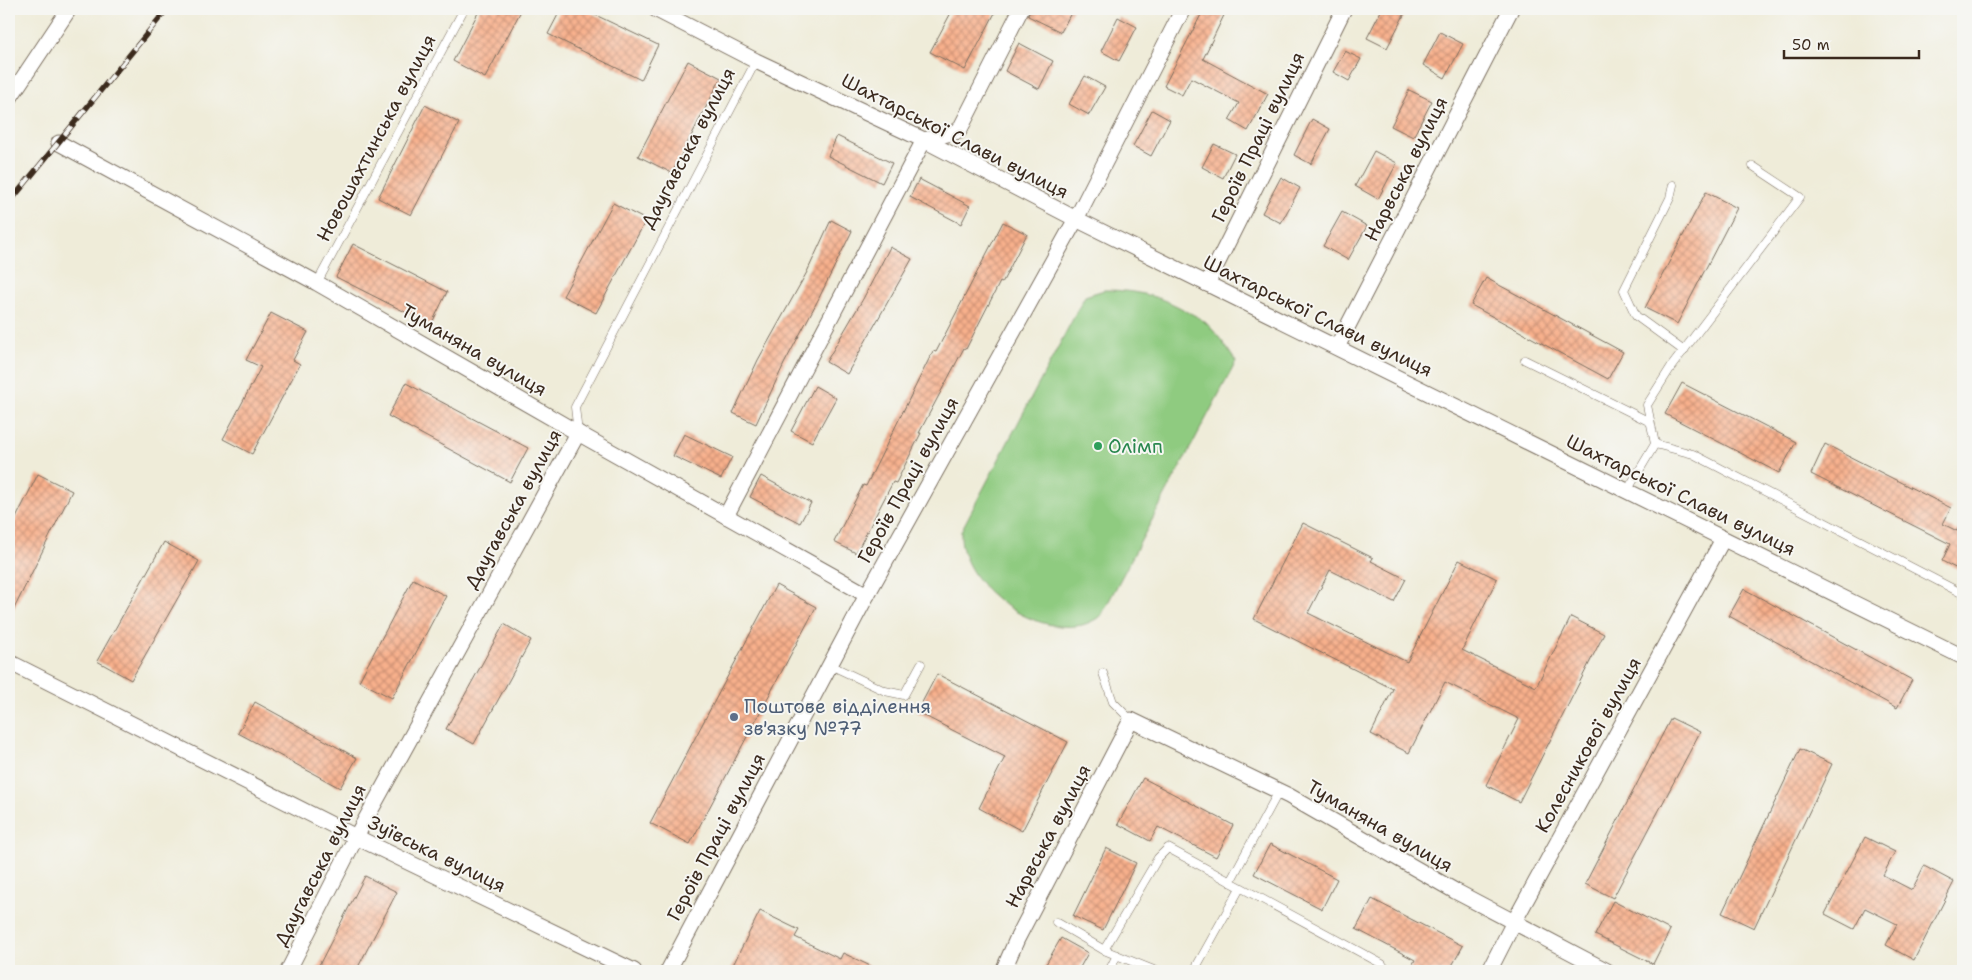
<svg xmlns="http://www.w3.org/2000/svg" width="1972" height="980" viewBox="0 0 1972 980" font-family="'Shantell Sans',sans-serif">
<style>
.garden{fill:#8fcb80;stroke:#657a4f}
.building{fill:url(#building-cross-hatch)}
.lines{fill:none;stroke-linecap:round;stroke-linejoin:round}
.lane-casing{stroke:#7a6e5f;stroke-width:9}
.street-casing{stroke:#7a6e5f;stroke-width:17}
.lane{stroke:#fff;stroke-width:8}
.street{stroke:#fff;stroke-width:15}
.rail-casing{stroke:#3b2a1e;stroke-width:5.5}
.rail{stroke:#f6f6f2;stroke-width:4;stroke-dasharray:11;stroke-linecap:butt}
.leisure-dot{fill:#2e9e5b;stroke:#f6f6f2;stroke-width:2}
.service-dot{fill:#5c6f8a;stroke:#f6f6f2;stroke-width:2}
.labels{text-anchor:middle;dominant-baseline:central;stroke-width:4;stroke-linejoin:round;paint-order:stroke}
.street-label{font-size:19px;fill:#3b2a1e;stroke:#f6f6f2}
.leisure-label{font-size:19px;fill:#27864d;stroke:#f6f6f2;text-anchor:start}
.service-label{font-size:19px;fill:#4e5e75;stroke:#f6f6f2;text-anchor:start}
</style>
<defs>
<pattern id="building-cross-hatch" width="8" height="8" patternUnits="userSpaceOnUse" patternTransform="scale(1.25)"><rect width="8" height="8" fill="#f8b08c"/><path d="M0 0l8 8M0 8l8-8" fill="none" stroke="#ca8f72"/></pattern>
</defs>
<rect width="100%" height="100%" fill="#f6f6f2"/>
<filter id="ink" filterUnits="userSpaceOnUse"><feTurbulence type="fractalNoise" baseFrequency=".02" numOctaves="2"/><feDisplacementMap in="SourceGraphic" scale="10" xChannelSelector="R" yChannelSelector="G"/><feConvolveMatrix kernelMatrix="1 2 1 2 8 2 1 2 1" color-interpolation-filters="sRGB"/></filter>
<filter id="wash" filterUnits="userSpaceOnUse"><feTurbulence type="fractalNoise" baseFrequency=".0096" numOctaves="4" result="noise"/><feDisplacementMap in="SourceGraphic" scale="20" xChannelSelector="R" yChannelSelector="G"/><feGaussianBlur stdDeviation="1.12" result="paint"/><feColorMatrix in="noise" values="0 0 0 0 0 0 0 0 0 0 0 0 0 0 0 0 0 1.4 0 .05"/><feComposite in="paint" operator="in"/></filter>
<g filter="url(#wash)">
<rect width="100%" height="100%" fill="#efecd9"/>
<!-- garden -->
<path class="garden" d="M1104,290C1135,290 1161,296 1188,312C1194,315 1200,318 1205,322C1217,333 1227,348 1236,362L1101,616C1093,621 1086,625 1076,626C1027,632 958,583 961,531L1085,296Z"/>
<g id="blocks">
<!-- building -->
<g class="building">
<path d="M480,9H522L485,78L453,61Z"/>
<path d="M561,9H583L658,45L641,80L548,34Z"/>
<path d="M953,9H997L965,70L930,52Z"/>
<path d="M1030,9H1073L1061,32L1028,16Z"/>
<path d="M1204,9H1227L1203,59L1268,94L1248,131L1229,120L1239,103L1191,78L1182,95L1164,86Z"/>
<path d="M1382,9H1397L1405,13L1387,48L1367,38Z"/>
<path d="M1118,17L1137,27L1119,61L1101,51Z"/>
<path d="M1440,32L1463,44L1445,78L1423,65Z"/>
<path d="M1019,43L1053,61L1039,89L1005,71Z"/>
<path d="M1345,51L1361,59L1349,81L1333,72Z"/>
<path d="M688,61L721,78L672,173L638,156Z"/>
<path d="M1085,76L1105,87L1089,115L1069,104Z"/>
<path d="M1409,90L1432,101L1413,137L1391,126Z"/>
<path d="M425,105L459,123L411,215L378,198Z"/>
<path d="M1152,110L1170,120L1151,156L1133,146Z"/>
<path d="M1312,119L1330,129L1311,164L1294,155Z"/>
<path d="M837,136L892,163L882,183L828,156Z"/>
<path d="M1214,144L1235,154L1223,178L1202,167Z"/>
<path d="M1374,151L1397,163L1378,199L1355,186Z"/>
<path d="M1281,177L1300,188L1281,223L1262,213Z"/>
<path d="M919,179L970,206L961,224L910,197Z"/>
<path d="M1706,192L1737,208L1677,324L1645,308Z"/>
<path d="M613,203L646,220L596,313L563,296Z"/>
<path d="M1342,212L1367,226L1348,260L1323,246Z"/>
<path d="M831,220L852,231L818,300L784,364L756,424L733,413L758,360L807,272Z"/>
<path d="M1003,222L1027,234L1002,283L1000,282L966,349L964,348L919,433H921L896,483L893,482L856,553L834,542L863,485L866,486L933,351L936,352Z"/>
<path d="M353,244L447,292L431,325L336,277Z"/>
<path d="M890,247L912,259L847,374L826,362L863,299Z"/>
<path d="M1486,278L1623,352L1608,379L1471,305Z"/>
<path d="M271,313L308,332L293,360L300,364L252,454L223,439L261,367L246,360Z"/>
<path d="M406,383L528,448L510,482L388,416Z"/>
<path d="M1682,383L1796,442L1779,473L1665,414Z"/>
<path d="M815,386L836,398L812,442L791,431Z"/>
<path d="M684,434L732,457L721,479L673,456Z"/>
<path d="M1825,444L1951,508L1943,524L1957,531L1963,519V572L1942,561L1950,544L1811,474Z"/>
<path d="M38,474L72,491L9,619V532Z"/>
<path d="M761,476L811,503L800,523L750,497Z"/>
<path d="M1303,523L1373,558L1371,561L1406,579L1394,602L1330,570L1308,613L1407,662L1459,560L1497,579L1462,650L1536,687L1571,617L1604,634L1519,802L1486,785L1519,719L1445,682L1409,753L1371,734L1393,689L1254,619Z"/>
<path d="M164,542L199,561L131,680L97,661Z"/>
<path d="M413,579L446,596L392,698L359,681Z"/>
<path d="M776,585L816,607L690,844L650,823Z"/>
<path d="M1744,589L1912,680L1897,708L1729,616Z"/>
<path d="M504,624L531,640L474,744L446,729Z"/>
<path d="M937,674L1068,742L1022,831L979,808L1005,757L917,712Z"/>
<path d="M255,702L357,758L340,788L238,733Z"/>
<path d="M1671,718L1700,732L1613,898L1585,884Z"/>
<path d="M1800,749L1832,764L1754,928L1722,913Z"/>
<path d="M1143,778L1233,825L1216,857L1158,827L1150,841L1118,824Z"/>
<path d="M1865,837L1895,852L1883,875L1912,890L1924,866L1954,882L1914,960L1886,945L1897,924L1865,908L1854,929L1825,914Z"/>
<path d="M1270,844L1337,879L1322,909L1254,874Z"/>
<path d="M1106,848L1136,863L1103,930L1073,916Z"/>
<path d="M365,876L397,892L356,971H316Z"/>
<path d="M1372,899L1463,946L1449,971H1409L1415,960L1356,929Z"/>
<path d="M1613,901L1670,930L1653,964L1595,935Z"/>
<path d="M760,911L799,930L795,937L840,959L843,953L881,971H730Z"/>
<path d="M1061,938L1088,953L1078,971H1042Z"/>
</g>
</g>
</g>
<g filter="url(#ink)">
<use href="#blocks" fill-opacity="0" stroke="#7a6e5f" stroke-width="1"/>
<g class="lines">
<!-- lane casing -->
<g class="lane-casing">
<g id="lane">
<path d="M1673,185L1670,198L1624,290L1636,316L1684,351"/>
<path d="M317,283L464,9"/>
<path d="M1525,360L1650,422"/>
<path d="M578,433L575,407L756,61"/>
<path d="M1655,444L1647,405L1671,367L1800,197L1753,166"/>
<path d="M1627,491L1655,444L1693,454L1963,594"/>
<path d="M830,665L885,691L904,695L921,664"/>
<path d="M1103,673L1113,702L1131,720"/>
<path d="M1230,882L1279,791"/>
<path d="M1056,922L1104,950L1156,971"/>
<path d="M1104,950L1158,858L1168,848L1382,964L1387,971"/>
<path d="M1109,971L1117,955"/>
<path d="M1187,971L1195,969L1240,888"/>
</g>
</g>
<!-- street casing -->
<g class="street-casing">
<g id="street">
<path d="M655,9L756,61L924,140L1076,219L1963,657"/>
<path d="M9,99L69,9"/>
<path d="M59,143L317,283L578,433L867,595"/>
<path d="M1207,284L1344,9"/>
<path d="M1337,347L1511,9"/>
<path d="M726,516L924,140L959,131L1021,9"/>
<path d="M9,662L356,837L634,971"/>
<path d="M288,971L356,837L578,433"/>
<path d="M668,971L867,595L1076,219L1183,9"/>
<path d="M1003,971L1017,939L1131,720L1289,796L1455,891L1607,971"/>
<path d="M1489,971L1514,922L1723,539"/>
</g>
</g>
<!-- lane -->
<use href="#lane" class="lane"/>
<!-- street -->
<use href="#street" class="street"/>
<!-- rail casing -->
<g class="rail-casing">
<path id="rail" d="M9,203L167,9"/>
</g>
<!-- rail -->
<use href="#rail" class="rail"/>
</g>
</g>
<!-- markers -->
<circle class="leisure-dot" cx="1098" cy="446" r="5"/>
<circle class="service-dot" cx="734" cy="717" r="5"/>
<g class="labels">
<!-- street labels -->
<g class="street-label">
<text transform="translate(955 136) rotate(27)">Шахтарської Слави вулиця</text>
<text transform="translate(1258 137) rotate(-64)">Героїв Праці вулиця</text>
<text transform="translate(376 138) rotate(-62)">Новошахтинська вулиця</text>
<text transform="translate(688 148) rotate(-62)">Даугавська вулиця</text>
<text transform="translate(1406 169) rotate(-63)">Нарвська вулиця</text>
<text transform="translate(1318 316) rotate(26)">Шахтарської Слави вулиця</text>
<text transform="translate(474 350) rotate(30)">Туманяна вулиця</text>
<text transform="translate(908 480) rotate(-61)">Героїв Праці вулиця</text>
<text transform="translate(1681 495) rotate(26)">Шахтарської Слави вулиця</text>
<text transform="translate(513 509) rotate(-61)">Даугавська вулиця</text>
<text transform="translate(1588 745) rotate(-61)">Колесникової вулиця</text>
<text transform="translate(1380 826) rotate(30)">Туманяна вулиця</text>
<text transform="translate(1048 836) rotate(-62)">Нарвська вулиця</text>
<text transform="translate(716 837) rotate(-62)">Героїв Праці вулиця</text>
<text transform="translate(437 854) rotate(26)">Зуївська вулиця</text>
<text transform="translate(320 865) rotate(-63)">Даугавська вулиця</text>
</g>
<!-- leisure labels -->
<g class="leisure-label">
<text x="1108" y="446">Олімп</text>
</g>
<!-- service labels -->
<g class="service-label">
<text x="744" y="706">Поштове відділення<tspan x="744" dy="22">зв'язку №77</tspan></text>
</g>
</g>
<!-- margin -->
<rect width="1972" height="980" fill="none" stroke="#f6f6f2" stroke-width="30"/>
<!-- scale -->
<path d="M1784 50v8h135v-8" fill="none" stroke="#3b2a1e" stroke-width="2.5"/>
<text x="1792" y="50" font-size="15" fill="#3b2a1e" stroke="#f6f6f2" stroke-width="4" paint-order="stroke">50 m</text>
</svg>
